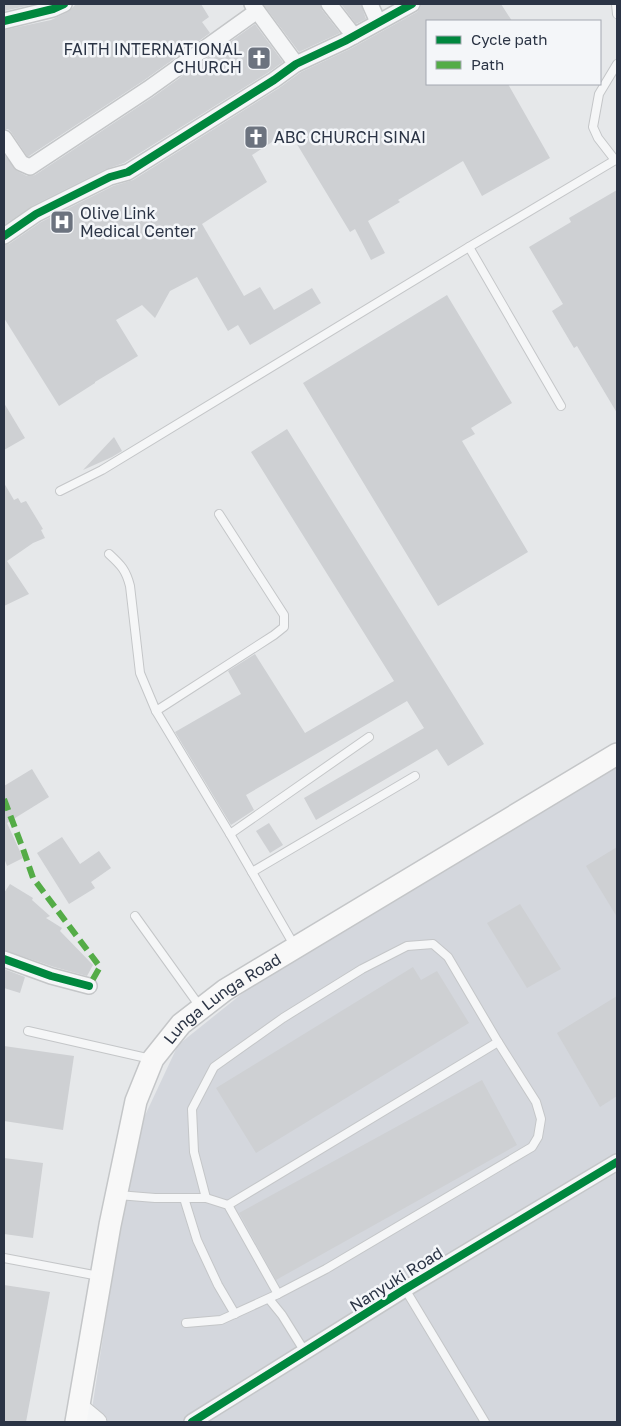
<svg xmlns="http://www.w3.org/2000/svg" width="621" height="1426" viewBox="0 0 621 1426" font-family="'Golos Text',sans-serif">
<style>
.built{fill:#d4d7dd}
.building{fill:#ced0d3}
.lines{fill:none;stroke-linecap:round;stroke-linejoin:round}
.service-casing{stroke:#c4c6c8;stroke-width:10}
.minor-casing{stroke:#c4c6c8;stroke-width:18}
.tertiary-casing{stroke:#c4c6c8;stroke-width:21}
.secondary-casing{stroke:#c4c6c8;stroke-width:24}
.service{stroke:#f5f6f7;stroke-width:8}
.minor{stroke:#f5f6f7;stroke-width:15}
.tertiary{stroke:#f5f6f7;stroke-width:19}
.secondary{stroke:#f8f8f8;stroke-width:21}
.quiet{stroke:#54ac47;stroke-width:6;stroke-dasharray:12 6;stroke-linecap:butt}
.cycleway-casing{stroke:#f4f6f9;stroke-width:11}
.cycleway{stroke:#00873e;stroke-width:8}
.labels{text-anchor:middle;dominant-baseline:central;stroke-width:5;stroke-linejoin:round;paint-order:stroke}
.poi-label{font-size:16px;fill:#2b3445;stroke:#f4f6f9;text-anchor:start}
.street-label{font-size:16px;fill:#2b3445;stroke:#f4f6f9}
</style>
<rect width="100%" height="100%" fill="#e6e8ea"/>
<!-- built -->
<path class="built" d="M617,767V1422H90L133,1141L178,1045L269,972Z"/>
<!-- building -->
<g class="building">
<path d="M4,4H35L4,11Z"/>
<path d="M76,4H201L209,17L202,22L210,33L143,81L29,156H27L11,132L8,129H4V30L51,20L68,12Z"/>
<path d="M263,4H320L322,10L340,33L299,52Z"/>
<path d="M341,4H361L366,19L356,24Z"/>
<path d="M421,4H501L512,21H427V84H508L550,158L482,196L463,161L398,200L400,202L368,221L385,253L371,260L355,229L350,232L289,131L252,155L267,182L202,224L244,296L260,287L274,310L312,288L321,303L250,345L238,325L228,331L197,277L170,291L155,318L142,305L116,320L138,356L95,382V383L59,406L4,318V245L9,244L41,222L113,186L133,180L279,88L301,72L350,49L417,12L420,8Z"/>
<path d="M255,24L283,62L269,72L124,163L106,169L32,206L4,225V154L17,171L27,176H31L35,175L153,97Z"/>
<path d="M617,190V413L577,346L574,348L552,311L563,304L529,247L571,222L569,218Z"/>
<path d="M447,295L512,403L471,428L475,434L462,441L528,552L438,606L303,383Z"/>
<path d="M4,403L25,438L4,450Z"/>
<path d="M287,429L484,744L448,766L437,749L316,820L304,798L424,728L407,701L246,795L254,810L231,825L175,732L241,694L228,671L255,654L305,733L394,681L251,452Z"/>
<path d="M114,437L122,451L112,457L83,470Z"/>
<path d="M4,483L14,500L18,498L21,503L26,501L43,529L41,530L45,538L33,543L7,561L29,594L4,606Z"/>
<path d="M32,769L49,797L7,823L23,858L7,866L4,858V786Z"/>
<path d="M269,823L283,845L270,853L256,831Z"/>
<path d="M62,837L80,864L99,851L111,868L91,882L95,888L69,904L37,853Z"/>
<path d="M617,847V917L586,866Z"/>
<path d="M10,884L33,898L32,900L50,916L46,918L62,928L60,931L93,965L87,976L54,967L4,950V893Z"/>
<path d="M520,904L561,969L527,988L487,923Z"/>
<path d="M413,967L421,980L437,971L469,1023L256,1153L216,1088Z"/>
<path d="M4,969L25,977L20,993L4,988Z"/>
<path d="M617,996V1096L600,1107L557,1033Z"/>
<path d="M4,1046L74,1056L63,1130L4,1121Z"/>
<path d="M482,1080L517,1145L276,1280L239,1213Z"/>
<path d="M4,1158L43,1163L33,1238L4,1234Z"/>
<path d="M4,1285L50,1292L26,1422H4Z"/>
</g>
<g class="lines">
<!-- service casing -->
<g class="service-casing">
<g id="service">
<path d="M616,4L617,14"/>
<path d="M615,160L598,138L593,127L599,94L617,64"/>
<path d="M469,247L561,406"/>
<path d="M60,491L102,470L469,247L617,159"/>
<path d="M109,554C121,565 126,570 130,586L140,673L156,711L230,834L294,945"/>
<path d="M156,711L274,635L284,627V615L219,514"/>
<path d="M230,834L369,737"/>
<path d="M252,872L415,776"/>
<path d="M135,916L201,1008"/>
<path d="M28,1031L151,1059"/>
<path d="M118,1195L155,1198H206L194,1152L192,1109L214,1067L283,1018L362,969L407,946L433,944L448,957L498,1042L536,1102L541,1119L538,1137L532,1147L326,1269L278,1294L221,1320L186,1323"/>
<path d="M184,1198L197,1240L218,1285L235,1314"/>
<path d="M206,1198L228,1205L278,1294"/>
<path d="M228,1205L498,1042"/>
<path d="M4,1258L99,1276"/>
<path d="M405,1289L485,1422"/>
<path d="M269,1299L282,1315L305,1352"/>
</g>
</g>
<!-- minor casing -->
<g class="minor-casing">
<g id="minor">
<path d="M252,4L296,64"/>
<path d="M329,4L354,36"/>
<path d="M370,4L378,22"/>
<path d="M4,21L53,9L64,4"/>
<path d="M4,138L21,163L30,167L148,89L257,11"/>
<path d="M4,236L36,214L110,177L128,172L274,80L296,64L345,41L412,4"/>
<path d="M4,959L51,976L89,986"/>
<path d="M192,1422L405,1289L617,1162"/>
</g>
</g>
<!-- tertiary casing -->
<g class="tertiary-casing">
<path id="tertiary" d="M79,1407L97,1422"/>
</g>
<!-- secondary casing -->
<g class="secondary-casing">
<g id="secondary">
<path id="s1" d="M76,1422L110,1225L136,1101L153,1059L181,1024L225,990L617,754"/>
</g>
</g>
<!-- service -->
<use href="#service" class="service"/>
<!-- minor -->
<use href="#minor" class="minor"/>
<!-- tertiary -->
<use href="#tertiary" class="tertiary"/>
<!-- secondary -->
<use href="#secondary" class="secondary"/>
<!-- quiet -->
<path class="quiet" d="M4,799L23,849L33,878L100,967L89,986"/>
<!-- cycleway casing -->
<g class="cycleway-casing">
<g id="cycleway">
<path d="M4,21L53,9L64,4"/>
<path d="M4,236L36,214L110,177L128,172L274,80L296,64L345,41L412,4"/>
<path d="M4,959L51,976L89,986"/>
<path d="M192,1422L405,1289L617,1162"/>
</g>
</g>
<!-- cycleway -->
<use href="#cycleway" class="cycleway"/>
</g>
<!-- icons -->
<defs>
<g id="church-square" transform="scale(1.25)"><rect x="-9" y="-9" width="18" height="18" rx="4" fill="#6c737f" stroke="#f4f6f9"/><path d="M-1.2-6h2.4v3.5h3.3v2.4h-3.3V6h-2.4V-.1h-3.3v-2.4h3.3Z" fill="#fff"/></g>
<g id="hospital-square" transform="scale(1.25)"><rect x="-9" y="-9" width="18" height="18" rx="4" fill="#6c737f" stroke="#f4f6f9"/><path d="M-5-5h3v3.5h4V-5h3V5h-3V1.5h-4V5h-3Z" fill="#fff"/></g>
</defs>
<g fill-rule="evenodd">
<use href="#church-square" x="259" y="58"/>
<use href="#church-square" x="256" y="137"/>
<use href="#hospital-square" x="62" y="222"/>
</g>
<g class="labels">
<!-- poi labels -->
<g class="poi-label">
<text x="242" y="49" text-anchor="end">FAITH INTERNATIONAL<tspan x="242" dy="18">CHURCH</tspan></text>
<text x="274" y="137">ABC CHURCH SINAI</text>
<text x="80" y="213">Olive Link<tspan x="80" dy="18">Medical Center</tspan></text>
</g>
<!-- street labels -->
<g class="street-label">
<text stroke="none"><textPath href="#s1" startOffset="465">Lunga Lunga Road</textPath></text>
<text transform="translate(396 1279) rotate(-32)">Nanyuki Road</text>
</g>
</g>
<!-- border -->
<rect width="621" height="1426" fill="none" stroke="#2b3445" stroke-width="10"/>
<!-- legend -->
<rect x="426" y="20" width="175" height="65" fill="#f4f6f9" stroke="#a4a8b1"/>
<rect x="436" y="36" width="25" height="8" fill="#00873e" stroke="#a4a8b1"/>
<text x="471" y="45" font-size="15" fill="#2b3445">Cycle path</text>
<rect x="436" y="61" width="25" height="8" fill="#54ac47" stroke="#a4a8b1"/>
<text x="471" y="70" font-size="15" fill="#2b3445">Path</text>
</svg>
